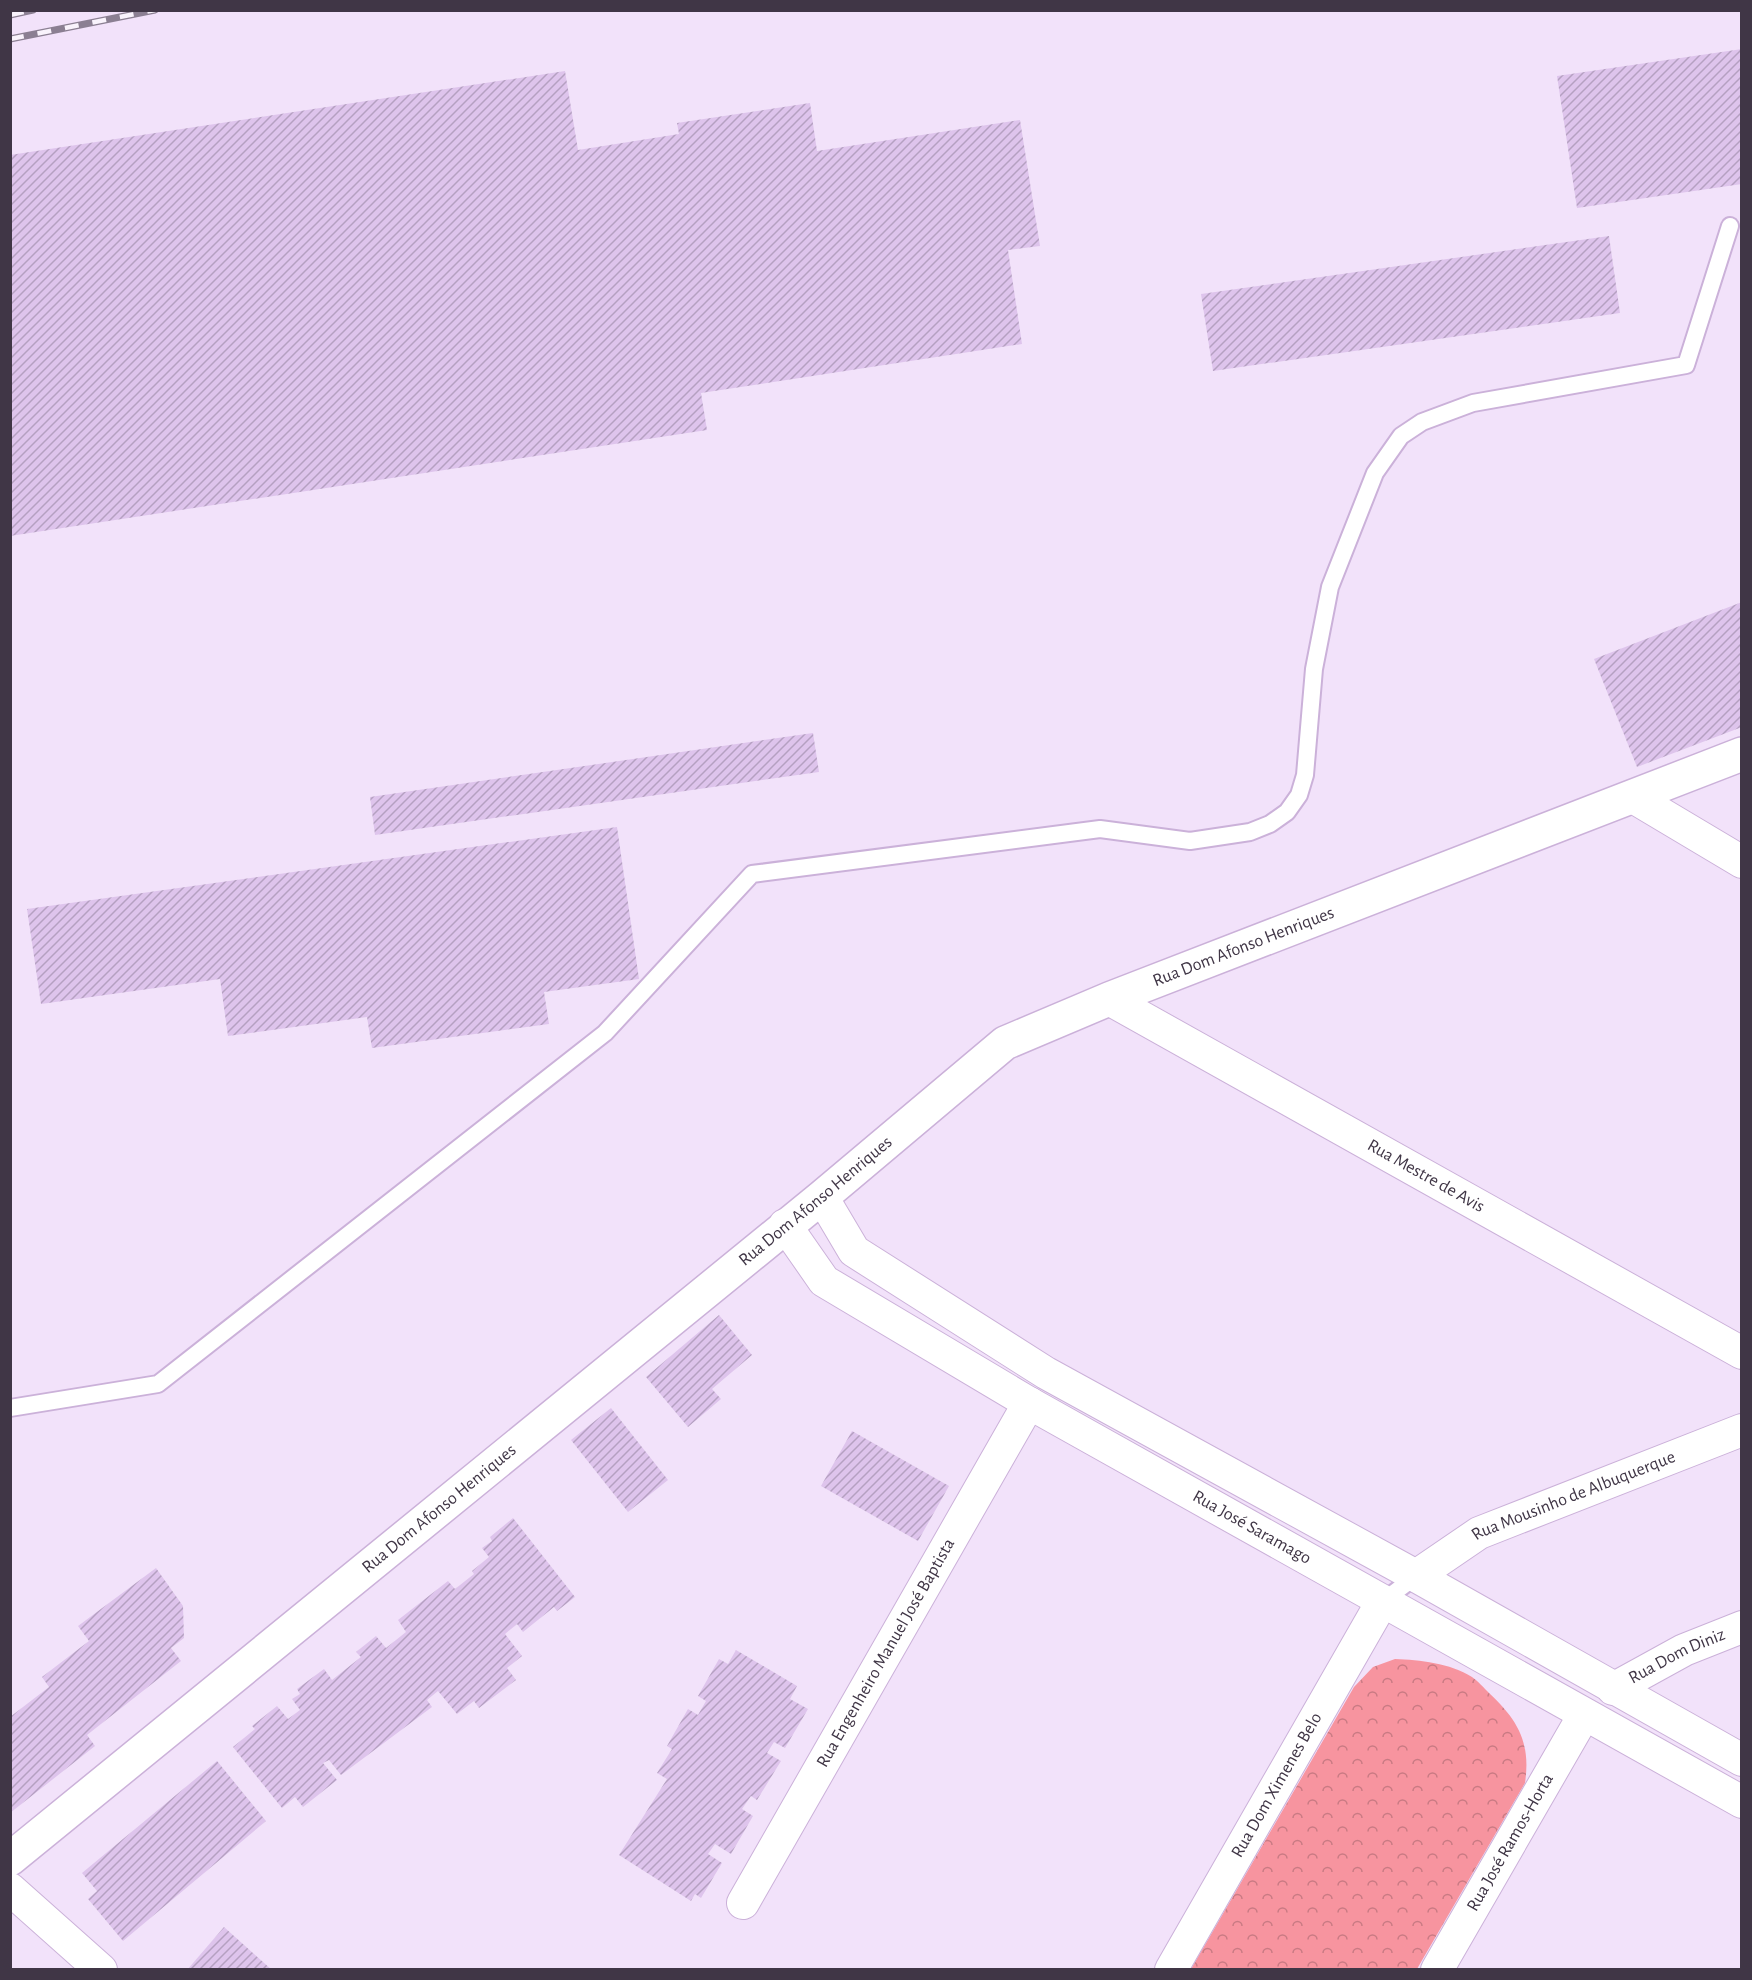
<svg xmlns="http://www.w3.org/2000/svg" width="1752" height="1980" viewBox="0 0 1752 1980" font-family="'Alegreya Sans',sans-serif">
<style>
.park{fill:url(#park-crowns)}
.building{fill:url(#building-hatch)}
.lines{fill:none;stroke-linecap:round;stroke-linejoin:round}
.service-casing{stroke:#cbb1d9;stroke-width:20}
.minor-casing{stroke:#cbb1d9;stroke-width:34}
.tertiary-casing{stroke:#cbb1d9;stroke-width:36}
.service{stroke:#fff;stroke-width:16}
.minor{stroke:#fff;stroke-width:32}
.tertiary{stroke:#fff;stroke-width:33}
.rail-casing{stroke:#8b7f92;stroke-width:7}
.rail{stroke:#f9f3fc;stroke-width:4.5;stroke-dasharray:14;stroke-linecap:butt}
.labels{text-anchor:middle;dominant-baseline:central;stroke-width:6;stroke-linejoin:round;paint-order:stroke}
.street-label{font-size:18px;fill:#403646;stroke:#f9f3fc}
</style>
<defs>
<pattern id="park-crowns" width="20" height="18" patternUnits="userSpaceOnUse" patternTransform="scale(1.5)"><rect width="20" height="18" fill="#f7949f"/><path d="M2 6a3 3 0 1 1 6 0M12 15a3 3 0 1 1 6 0" fill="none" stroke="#c97a83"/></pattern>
<pattern id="building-hatch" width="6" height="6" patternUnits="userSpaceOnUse" patternTransform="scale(1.5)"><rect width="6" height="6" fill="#dec4ec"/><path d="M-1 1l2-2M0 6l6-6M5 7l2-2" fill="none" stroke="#b5a0c1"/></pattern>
</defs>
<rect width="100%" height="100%" fill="#f2e2fa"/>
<!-- park -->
<path class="park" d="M1395,1659C1420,1660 1450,1663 1472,1677C1478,1681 1484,1688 1489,1693C1518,1720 1531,1743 1525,1783L1417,1969H1191L1354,1687L1373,1667Z"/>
<!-- building -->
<g class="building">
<path d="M1742,49V184L1577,208L1557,76Z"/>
<path d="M565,71L578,150L679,134L677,123L810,103L817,151L1020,120L1040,246L1008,250L1022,344L701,393L707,430L10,536V155Z"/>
<path d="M1609,236L1620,313L1213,371L1201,294Z"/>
<path d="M1742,602V727L1637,767L1594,659Z"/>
<path d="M813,733L819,772L375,835L370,797Z"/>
<path d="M617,827L639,979L544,992L549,1024L372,1048L367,1017L228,1036L220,979L41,1004L27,909Z"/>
<path d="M719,1315L752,1355L712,1389L721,1399L688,1427L646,1377Z"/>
<path d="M611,1408L668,1480L628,1512L571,1440Z"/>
<path d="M852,1431L949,1486L918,1541L821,1486Z"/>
<path d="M513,1518L575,1597L557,1611L554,1607L523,1632L517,1624L505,1634L522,1656L507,1668L516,1680L479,1708L474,1701L457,1714L438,1691L427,1700L432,1707L341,1775L329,1760L323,1763L337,1780L303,1807L295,1797L282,1808L233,1747L255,1729L252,1726L277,1706L288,1719L300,1710L292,1699L300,1694L297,1689L324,1669L332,1680L361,1657L356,1652L376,1636L386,1648L406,1632L398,1620L448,1581L455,1589L474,1574L472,1571L489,1557L482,1548L492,1541L490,1537Z"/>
<path d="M156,1568L183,1606L184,1638L171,1648L181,1661L87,1735L95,1746L10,1813V1717L49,1687L42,1677L89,1641L78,1626Z"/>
<path d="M736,1650L797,1686L790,1699L808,1709L785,1748L774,1742L767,1753L781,1761L757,1800L751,1796L742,1809L753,1816L731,1854L715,1844L708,1854L722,1863L701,1898L695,1894L691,1901L619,1855L667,1779L657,1773L672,1749L667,1746L688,1709L698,1715L706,1701L698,1696L719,1659L728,1664Z"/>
<path d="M217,1761L266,1821L123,1941L88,1899L97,1891L82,1873Z"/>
<path d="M224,1927L272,1970H187Z"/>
</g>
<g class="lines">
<!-- service casing -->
<g class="service-casing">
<g id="service">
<path d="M10,1408L158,1384L605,1033L752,874L1100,829L1190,841L1250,832L1270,824L1287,812L1299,795L1305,775L1314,669L1330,587L1375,473L1401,436L1422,422L1473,403L1686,365L1730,226"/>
<path d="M1382,1602L1416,1576"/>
</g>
</g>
<!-- minor casing -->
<g class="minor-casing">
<g id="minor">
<path d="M1633,797L1742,862"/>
<path id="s1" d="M1109,999L1742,1353"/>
<path d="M822,1197L854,1251L1046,1373L1416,1576L1742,1760"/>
<path id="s2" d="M785,1225L824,1281L1029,1403L1742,1802"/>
<path id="s3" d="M1416,1576L1479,1533L1742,1430"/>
<path id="s4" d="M1613,1689L1684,1650L1742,1627"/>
<path d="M10,1889L101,1970"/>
<path id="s5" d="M743,1903L1029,1403"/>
<path id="s6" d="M1171,1970L1382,1602"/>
<path id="s7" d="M1437,1970L1584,1715"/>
</g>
</g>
<!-- tertiary casing -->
<g class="tertiary-casing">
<g id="tertiary">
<path id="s8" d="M10,1859L822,1197L1005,1043L1109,999L1742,754"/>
</g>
</g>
<!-- service -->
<use href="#service" class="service"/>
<!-- minor -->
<use href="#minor" class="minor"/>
<!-- tertiary -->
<use href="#tertiary" class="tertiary"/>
<!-- rail casing -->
<g class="rail-casing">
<g id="rail">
<path d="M10,15L33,10"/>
<path d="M10,39L155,10"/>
</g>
</g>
<!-- rail -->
<use href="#rail" class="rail"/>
</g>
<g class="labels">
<!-- street labels -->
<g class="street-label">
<text stroke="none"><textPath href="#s8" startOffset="1544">Rua Dom Afonso Henriques</textPath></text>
<text stroke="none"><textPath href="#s1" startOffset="363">Rua Mestre de Avis</textPath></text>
<text stroke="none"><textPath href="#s8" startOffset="1040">Rua Dom Afonso Henriques</textPath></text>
<text stroke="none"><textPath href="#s3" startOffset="178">Rua Mousinho de Albuquerque</textPath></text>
<text stroke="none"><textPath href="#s8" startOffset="554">Rua Dom Afonso Henriques</textPath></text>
<text stroke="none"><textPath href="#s2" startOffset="562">Rua José Saramago</textPath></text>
<text stroke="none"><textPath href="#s5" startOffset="288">Rua Engenheiro Manuel José Baptista</textPath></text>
<text stroke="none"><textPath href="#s4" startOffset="72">Rua Dom Diniz</textPath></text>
<text stroke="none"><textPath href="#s6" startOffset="213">Rua Dom Ximenes Belo</textPath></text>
<text stroke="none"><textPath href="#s7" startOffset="147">Rua José Ramos-Horta</textPath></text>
</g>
</g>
<!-- border -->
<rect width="1752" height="1980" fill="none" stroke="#403646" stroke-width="24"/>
</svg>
